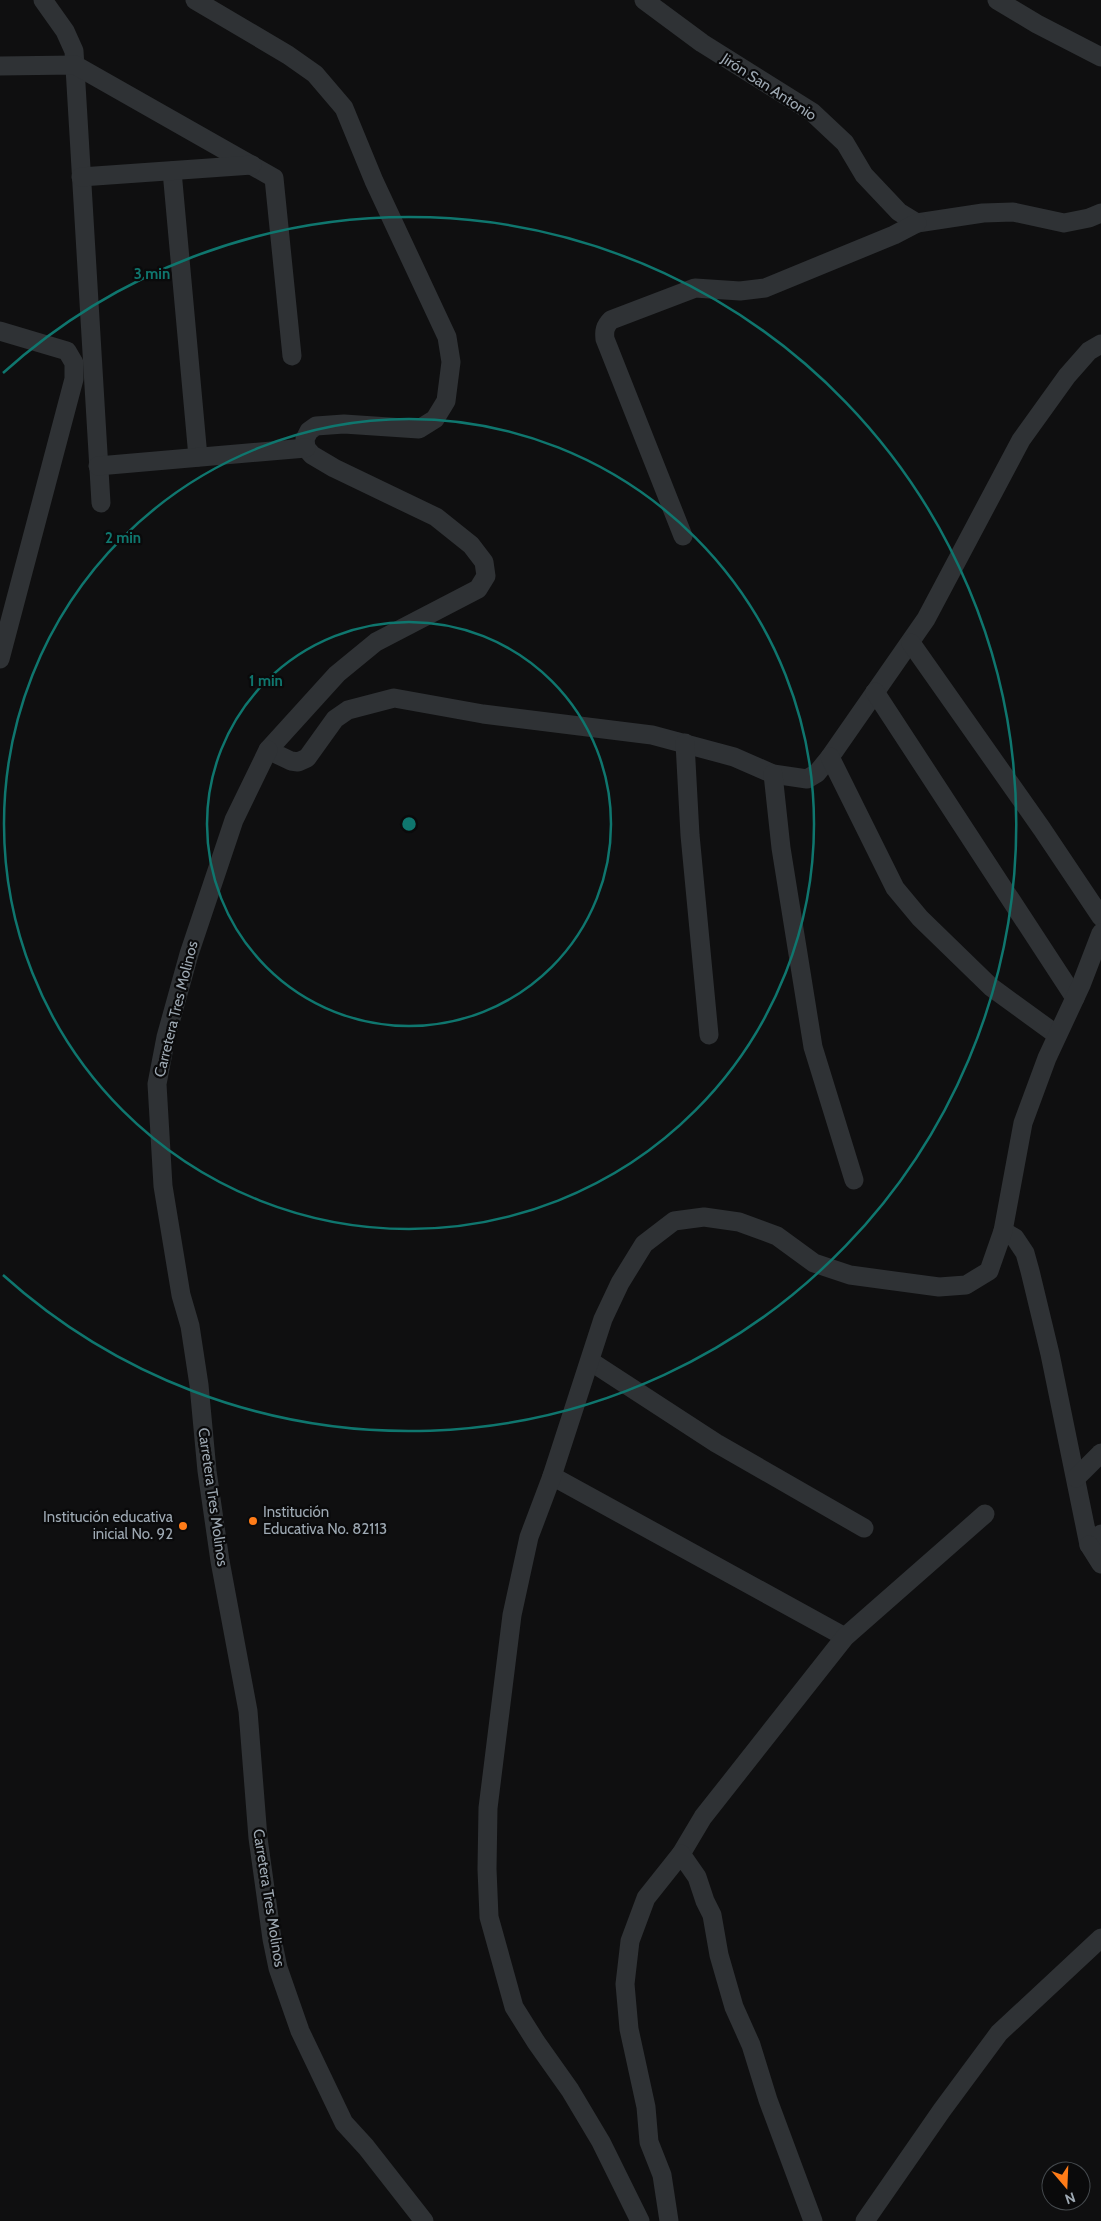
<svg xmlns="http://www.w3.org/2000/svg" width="1101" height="2221" viewBox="0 0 1101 2221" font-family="Cabin,sans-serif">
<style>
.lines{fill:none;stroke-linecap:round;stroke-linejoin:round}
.street{stroke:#2f3235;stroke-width:19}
.ring{fill:none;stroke:#0f766e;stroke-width:2.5}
.poi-dot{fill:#ff7c18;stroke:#0a0a0b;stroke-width:2}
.labels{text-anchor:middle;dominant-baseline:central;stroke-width:4.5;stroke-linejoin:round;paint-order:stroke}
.street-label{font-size:15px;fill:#9ea9b3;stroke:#0a0a0b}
.poi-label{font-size:15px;fill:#9ea9b3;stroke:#0a0a0b;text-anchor:start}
.centre{fill:#0f766e;stroke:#0a0a0b;stroke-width:2.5}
.ring-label{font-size:15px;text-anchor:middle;font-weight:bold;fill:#0f766e;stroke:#0a0a0b;stroke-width:4.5;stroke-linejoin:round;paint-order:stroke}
</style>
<rect width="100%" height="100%" fill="#0f0f10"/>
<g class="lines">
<!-- street -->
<g class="street">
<path d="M43,0L65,31L74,51L101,503"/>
<path d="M195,0L288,55L315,74L344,108L374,181L447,337L451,362L446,401L435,419L419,429L344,424L316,426L309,431L305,439L306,448L312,455L334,468L436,517L471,545L484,562L486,576L478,589L376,642L337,674L268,750L291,761L298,762L307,758L335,719L348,710L394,698L483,714L652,735L734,757L773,774L807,779L817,773L830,757L926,619L1021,440L1067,376L1089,351L1101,344"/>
<path d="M644,0L702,43L812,112L845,143L864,175L899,212L917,223L983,213L1013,212L1064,223L1089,218L1101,213"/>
<path d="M997,0L1037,24L1101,57"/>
<path d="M0,66L75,65L274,178L292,356"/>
<path d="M172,171L198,457"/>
<path d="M81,177L252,165"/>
<path d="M0,331L67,351L74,363V379L0,659"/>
<path d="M98,466L306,448"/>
<path d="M683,536L605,339C604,331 605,326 611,320L695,288L740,291L765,288L894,235L917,223"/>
<path d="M911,643L1042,829L1101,917"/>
<path d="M875,692L1075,998"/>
<path d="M685,743L690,835L709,1035"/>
<path d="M268,750L234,820L189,954L166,1037L157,1084L163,1186L181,1295L190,1326L199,1385L207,1471L220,1561L248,1711L258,1838L272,1939L278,1968L300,2031L344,2123L366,2147L424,2221"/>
<path d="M830,757L895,888L920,918L991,987L1057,1035"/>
<path d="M773,774L781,848L813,1047L854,1180"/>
<path d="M1003,1231L1015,1238L1025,1253L1030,1271L1050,1354L1089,1545L1101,1534"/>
<path d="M590,1361L716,1443L864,1528"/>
<path d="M552,1476L845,1637"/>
<path d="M1076,1478L1101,1453"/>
<path d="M1089,1545L1101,1564"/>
<path d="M681,1854L703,1817L845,1637L985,1514"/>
<path d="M640,2221L601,2142L570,2090L536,2042L514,2007L489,1917L487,1869L488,1808L512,1615L529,1537L552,1476L603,1319L620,1283L644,1244L674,1221L704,1217L739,1222L777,1236L814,1263L850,1275L939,1287L966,1285L989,1271L1003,1231L1023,1123L1047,1058L1081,985L1101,933"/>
<path d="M669,2221L662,2175L649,2142L646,2107L629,2029L625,1984L630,1941L646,1898L681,1854L697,1877L705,1901L712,1915L719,1955L734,2007L751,2045L768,2100L813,2221"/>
<path d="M865,2221L942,2110L999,2033L1101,1938"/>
</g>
</g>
<!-- distance rings -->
<g class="ring">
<circle cx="409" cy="824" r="202"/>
<circle cx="409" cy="824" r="405"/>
<path d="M3 373A607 607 0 1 1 3 1275"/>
</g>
<!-- markers -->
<g class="poi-dot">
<circle cx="253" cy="1521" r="5"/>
<circle cx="183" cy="1526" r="5"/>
</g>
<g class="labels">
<!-- street labels -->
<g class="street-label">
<text transform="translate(769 87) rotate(33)">Jirón San Antonio</text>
<text transform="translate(176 1009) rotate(-76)">Carretera Tres Molinos</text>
<text transform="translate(213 1497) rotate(82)">Carretera Tres Molinos</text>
<text transform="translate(269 1898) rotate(81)">Carretera Tres Molinos</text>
</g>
<!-- poi labels -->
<g class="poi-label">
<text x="263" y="1512">Institución<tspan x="263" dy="17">Educativa No. 82113</tspan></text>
<text x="173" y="1517" text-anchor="end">Institución educativa<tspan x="173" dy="17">inicial No. 92</tspan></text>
</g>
</g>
<circle cx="409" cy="824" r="8" class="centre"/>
<g class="ring-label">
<text x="152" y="279">3 min</text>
<text x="123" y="543">2 min</text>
<text x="266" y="686">1 min</text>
</g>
<!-- north arrow -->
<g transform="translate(1066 2186) rotate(161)"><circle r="24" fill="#0a0a0b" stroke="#454a4e"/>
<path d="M0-4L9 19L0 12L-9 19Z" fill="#ff7c18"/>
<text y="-8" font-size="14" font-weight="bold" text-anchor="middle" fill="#9ea9b3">N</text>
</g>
</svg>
